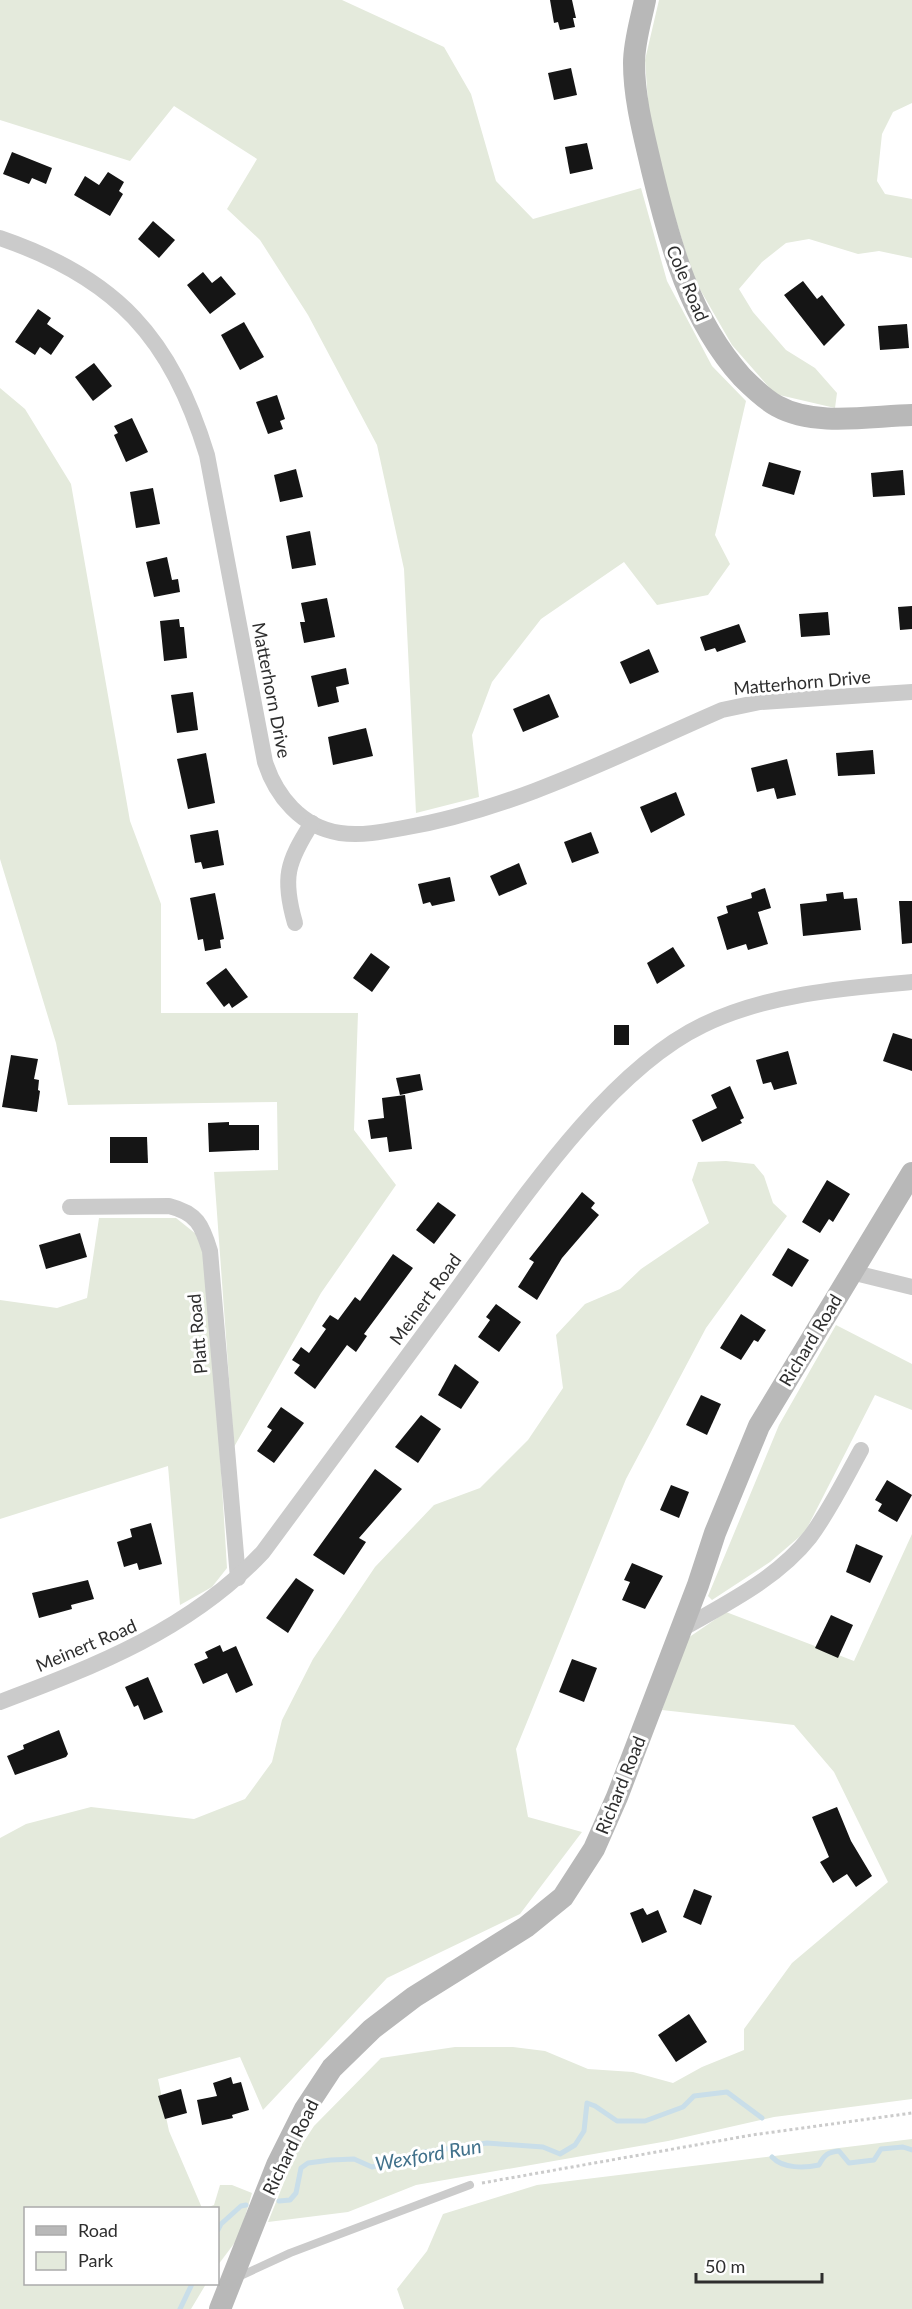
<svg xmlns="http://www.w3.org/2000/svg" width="912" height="2309" viewBox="0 0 912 2309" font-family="Lato,sans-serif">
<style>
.green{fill:#e4eadc}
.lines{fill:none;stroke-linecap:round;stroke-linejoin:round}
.stream{stroke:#c9dee9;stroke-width:5}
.building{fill:#151515}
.path{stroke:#cbcbcb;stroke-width:3;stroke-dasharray:3 3;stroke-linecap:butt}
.lane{stroke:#cbcbcb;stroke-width:8}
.street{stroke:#cbcbcb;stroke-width:16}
.secondary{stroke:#b8b8b8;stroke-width:22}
.labels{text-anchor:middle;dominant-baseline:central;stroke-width:6;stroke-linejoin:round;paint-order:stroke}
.street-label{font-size:18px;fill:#2e2e2e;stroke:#fff}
.water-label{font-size:20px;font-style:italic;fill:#41718b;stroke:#fff}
</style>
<rect width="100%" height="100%" fill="#fff"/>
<!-- green -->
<g class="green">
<path d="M0,0H342L444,47L471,94L496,181L533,219L641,188L667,281L712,366L746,401L715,535L730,564L708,595L657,605L624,562L541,619L492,682L472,735L479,797L416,813L404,569L377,445L308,315L260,240L227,209L257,159L174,106L130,161L0,120Z"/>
<path d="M659,0H912V103L893,112L882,134L877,181L885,194L912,199V258L879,251L858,254L809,239L786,243L762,262L739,289L753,312L786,350L815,368L837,393L835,408L775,394L732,345L694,279L667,191L649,116L645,60Z"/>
<path d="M0,388L25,409L71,484L130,821L161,904V1013H358L354,1130L396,1185L321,1293L234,1447L214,1172L278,1170L277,1102L68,1105L56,1043L0,859Z"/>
<path d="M726,1161L754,1164L764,1176L773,1203L787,1216L706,1328L626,1479L516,1749L528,1817L582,1832L520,1914L387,1978L263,2110L240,2057L158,2079L169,2131L202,2208H26V2284H206L191,2309H0V1838L26,1824L91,1807L194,1819L245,1799L272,1762L282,1720L313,1659L375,1567L434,1505L480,1488L528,1440L563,1388L556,1335L585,1304L620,1289L641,1269L709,1223L692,1180L698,1162Z"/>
<path d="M99,1218H176L196,1234L208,1259L227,1568L212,1587L180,1605L168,1466L0,1519V1300L57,1308L87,1298Z"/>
<path d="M836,1325L912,1364V1410L875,1395L805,1532L770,1562L712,1600L708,1596L779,1425Z"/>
<path d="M912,1534V2099L774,2117L668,2141L416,2185L348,2212L268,2222L295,2155L314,2126L381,2058L455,2047H513L545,2051L588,2069L633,2072L673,2083L702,2067L744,2050V2029L792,1963L888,1882L834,1772L794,1725L662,1710L685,1640L726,1612L854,1661Z"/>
<path d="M912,2139V2309H404L397,2289L427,2251L443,2214L537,2185Z"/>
<path d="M220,2185H232L252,2193L239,2237L218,2265V2208H206L214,2205Z"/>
</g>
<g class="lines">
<!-- stream -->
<g class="stream">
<path d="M772,2157C783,2169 805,2168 819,2165C824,2155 828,2152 839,2151L849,2163L874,2160L881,2149L903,2147L912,2150"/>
<path d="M279,2201L290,2200L296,2193L301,2168L308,2163L331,2160L354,2159L372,2167L425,2152L487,2143L543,2147L560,2154L575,2145L584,2131L587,2103L595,2106L617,2121H645L683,2107L694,2096L727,2092L762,2118"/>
<path d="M218,2230L221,2224L241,2206L246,2205"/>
<path d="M180,2309L192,2284"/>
</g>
</g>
<!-- building -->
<g class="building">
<path d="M550,0H572L576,18H573L575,27L560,30L558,22L554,23Z"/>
<path d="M571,68L577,95L554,100L548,73Z"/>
<path d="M587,143L593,169L570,174L565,147Z"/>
<path d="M12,152L52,168L46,184L32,178L29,184L3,174Z"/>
<path d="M108,172L124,182L119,191L123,194L110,216L74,195L85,176L99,185Z"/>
<path d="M153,221L175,240L159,258L138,239Z"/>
<path d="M203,272L212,283L221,276L236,294L210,314L187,285Z"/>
<path d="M803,281L817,299L822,295L845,325L824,346L784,295Z"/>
<path d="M38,309L51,318L47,324L64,336L51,355L40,347L35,355L15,342Z"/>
<path d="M244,322L264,357L240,370L221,335Z"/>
<path d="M907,324L909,348L880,350L878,326Z"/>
<path d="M94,363L112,386L93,401L75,377Z"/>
<path d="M277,395L285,419L280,421L283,429L268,434L256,402Z"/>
<path d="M132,418L148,452L126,462L114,435L118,433L114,426Z"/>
<path d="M769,462L801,471L794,495L762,486Z"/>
<path d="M296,469L303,497L280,502L274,475Z"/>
<path d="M903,470L905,495L873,497L871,473Z"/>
<path d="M153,488L160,524L136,528L130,492Z"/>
<path d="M310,531L316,565L292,569L286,536Z"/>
<path d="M167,557L172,580L178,579L180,592L154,597L146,562Z"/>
<path d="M327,598L335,637L304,643L300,622H305L301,603Z"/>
<path d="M912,606V629L900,630L898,607Z"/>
<path d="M828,612L830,635L801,637L799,614Z"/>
<path d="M179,619L180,627H184L187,658L164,661L160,621Z"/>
<path d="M739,624L746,642L717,652L715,648L705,651L700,637Z"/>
<path d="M649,649L659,672L630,684L620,662Z"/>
<path d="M346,668L349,684L336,687L339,702L318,707L311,676Z"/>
<path d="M193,692L198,730L177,733L171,695Z"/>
<path d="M549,694L559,717L523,732L513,709Z"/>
<path d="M366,728L373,756L333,765L328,737Z"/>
<path d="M873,750L875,774L838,776L836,753Z"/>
<path d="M206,753L215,803L188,809L177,759Z"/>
<path d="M787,759L796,795L777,799L774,788L757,792L751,768Z"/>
<path d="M676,792L685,815L651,833L640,807Z"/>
<path d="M218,830L224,865L203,869L201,862L195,863L190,835Z"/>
<path d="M591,832L599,853L572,863L564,842Z"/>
<path d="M519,863L527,884L499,896L490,876Z"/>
<path d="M450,877L455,901L432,906L430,902L423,904L418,884Z"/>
<path d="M765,888L771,908L758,912L768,944L748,950L746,944L727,950L717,917L728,913L726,906L752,898L751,893Z"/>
<path d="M843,892L844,899L857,898L861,930L803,936L800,904L827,901L826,894Z"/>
<path d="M215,893L224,939L220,940L221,948L205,951L203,939L198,940L190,898Z"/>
<path d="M899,901H912V943L902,944Z"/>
<path d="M673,947L685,966L657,984L647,963Z"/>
<path d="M371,953L390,967L372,992L353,978Z"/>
<path d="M226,968L248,997L232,1008L229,1003L224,1007L206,983Z"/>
<rect x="614" y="1025" width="15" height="20"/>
<path d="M893,1033L912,1039V1071L883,1061Z"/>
<path d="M788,1051L797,1084L774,1090L771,1082L763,1084L756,1060Z"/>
<path d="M11,1055L38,1059L34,1079L39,1080L38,1090L40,1091L37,1112L2,1107Z"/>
<path d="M420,1074L423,1090L400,1095L396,1078Z"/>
<path d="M730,1086L744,1118L740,1120L742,1123L702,1142L692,1120L717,1108L711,1095Z"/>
<path d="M405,1095L412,1149L389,1152L387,1137L371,1139L368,1120L384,1118L382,1098Z"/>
<path d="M229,1122V1125H259V1150L209,1152L208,1123Z"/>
<path d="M110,1137H147L148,1163H110Z"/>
<path d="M827,1180L850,1194L833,1222L829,1219L820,1233L802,1222Z"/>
<path d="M582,1192L595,1203L591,1208L599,1215L562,1258L537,1300L518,1287L534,1262L529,1259Z"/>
<path d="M438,1202L456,1215L434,1244L416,1230Z"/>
<path d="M80,1233L87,1257L46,1269L39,1245Z"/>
<path d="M788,1248L809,1260L792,1287L772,1275Z"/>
<path d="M393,1254L413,1268L364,1334L367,1336L356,1352L347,1345L315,1389L294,1373L300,1365L292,1360L301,1347L309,1353L326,1329L322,1326L330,1315L338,1320L355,1297L360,1301Z"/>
<path d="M496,1304L521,1322L499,1352L478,1337L490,1320L486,1317Z"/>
<path d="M741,1314L766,1330L758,1342L754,1340L741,1360L720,1348Z"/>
<path d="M455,1364L479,1382L461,1409L438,1395Z"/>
<path d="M701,1395L721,1404L707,1435L686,1425Z"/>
<path d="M281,1407L304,1423L274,1463L257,1451L272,1430L267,1427Z"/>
<path d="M421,1415L441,1429L418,1463L395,1447Z"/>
<path d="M375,1469L402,1489L359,1538L366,1542L344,1575L313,1555Z"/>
<path d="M887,1480L912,1495L897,1522L878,1511L882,1504L875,1500Z"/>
<path d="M671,1485L689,1492L679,1518L660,1510Z"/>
<path d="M151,1523L162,1564L139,1570L137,1563L124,1567L117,1542L132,1537L130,1529Z"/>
<path d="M856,1544L883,1556L870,1583L846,1572Z"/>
<path d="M632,1563L663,1576L645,1609L622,1600L630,1582L624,1580Z"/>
<path d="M296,1578L314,1590L288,1633L266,1618Z"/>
<path d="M88,1580L94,1599L71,1605L72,1609L39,1618L32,1593Z"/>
<path d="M831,1615L853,1625L838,1658L815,1648Z"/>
<path d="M220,1645L223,1652L236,1646L253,1685L236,1693L227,1673L203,1684L194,1664L208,1658L205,1652Z"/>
<path d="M572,1659L597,1668L584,1702L559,1692Z"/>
<path d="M148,1677L163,1712L144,1720L138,1705L134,1707L125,1687Z"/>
<path d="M59,1730L68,1754L66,1757L15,1775L7,1756L24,1749L23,1745Z"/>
<path d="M837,1807L851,1841L872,1876L856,1887L847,1874L833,1883L820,1862L829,1857L812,1817Z"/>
<path d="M694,1889L712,1896L701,1925L683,1917Z"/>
<path d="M643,1908L647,1915L658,1910L667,1932L642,1943L630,1913Z"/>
<path d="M689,2014L707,2042L676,2062L658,2035Z"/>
<path d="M231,2077L233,2084L241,2082L249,2110L232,2115L233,2118L202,2125L197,2100L217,2096L213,2083Z"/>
<path d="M181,2089L187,2113L165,2119L158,2096Z"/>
</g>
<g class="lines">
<!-- path -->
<path class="path" d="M482,2183L752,2135L912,2113"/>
<!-- lane -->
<path class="lane" d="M236,2278L290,2253L470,2185"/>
<!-- street -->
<g class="street">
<path d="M0,238C117,278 171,338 207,455L265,762C276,796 301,827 340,833C361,836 382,832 403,828C515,809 618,755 722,710L760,702L912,692"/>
<path d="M295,923C282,878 287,862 312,823"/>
<path d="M70,1207L169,1206C197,1213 202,1225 210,1251L238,1578"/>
<path d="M851,1272L912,1287"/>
<path d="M680,1630C725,1604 777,1579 810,1537C830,1510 845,1479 861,1450"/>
<path d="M0,1702C96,1666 191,1629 263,1552C326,1467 389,1382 452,1296C516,1209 605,1072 703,1025C767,994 843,988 912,982"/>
</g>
<!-- secondary -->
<g class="secondary">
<path d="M645,0C641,20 634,42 634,63C634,99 644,135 652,170C670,245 690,319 742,377C752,387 764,399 777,406C815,427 870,416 912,415"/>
<path d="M220,2309L277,2165L305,2109L332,2068L372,2029L414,1997L526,1927L563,1897L594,1849L617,1797L698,1585L715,1533L759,1426L912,1173"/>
</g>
</g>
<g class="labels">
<!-- street labels -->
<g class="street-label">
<text transform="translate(688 283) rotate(67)">Cole Road</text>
<text transform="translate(802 682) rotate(-5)">Matterhorn Drive</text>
<text transform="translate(272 690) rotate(79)">Matterhorn Drive</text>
<text transform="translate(425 1299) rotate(-54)">Meinert Road</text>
<text transform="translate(197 1334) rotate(-95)">Platt Road</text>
<text transform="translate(810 1340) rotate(-59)">Richard Road</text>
<text transform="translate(86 1645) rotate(-23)">Meinert Road</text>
<text transform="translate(620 1785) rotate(-68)">Richard Road</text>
<text transform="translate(290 2147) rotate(-64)">Richard Road</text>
</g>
<!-- water labels -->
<g class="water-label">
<text transform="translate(428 2154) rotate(-10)">Wexford Run</text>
</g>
</g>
<!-- legend -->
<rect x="24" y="2207" width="195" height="78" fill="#ffffff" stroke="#ababab" stroke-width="1.5"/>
<rect x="36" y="2226" width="30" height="9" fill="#b8b8b8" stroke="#ababab" stroke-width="1.5"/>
<text x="78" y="2237" font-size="18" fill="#2e2e2e">Road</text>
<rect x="36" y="2252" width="30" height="18" fill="#e4eadc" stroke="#ababab" stroke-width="1.5"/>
<text x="78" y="2267" font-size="18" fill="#2e2e2e">Park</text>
<!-- scale -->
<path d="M696 2273v9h126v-9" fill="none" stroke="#2e2e2e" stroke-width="3"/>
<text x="705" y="2273" font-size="18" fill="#2e2e2e" stroke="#ffffff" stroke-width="4.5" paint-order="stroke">50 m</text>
</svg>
